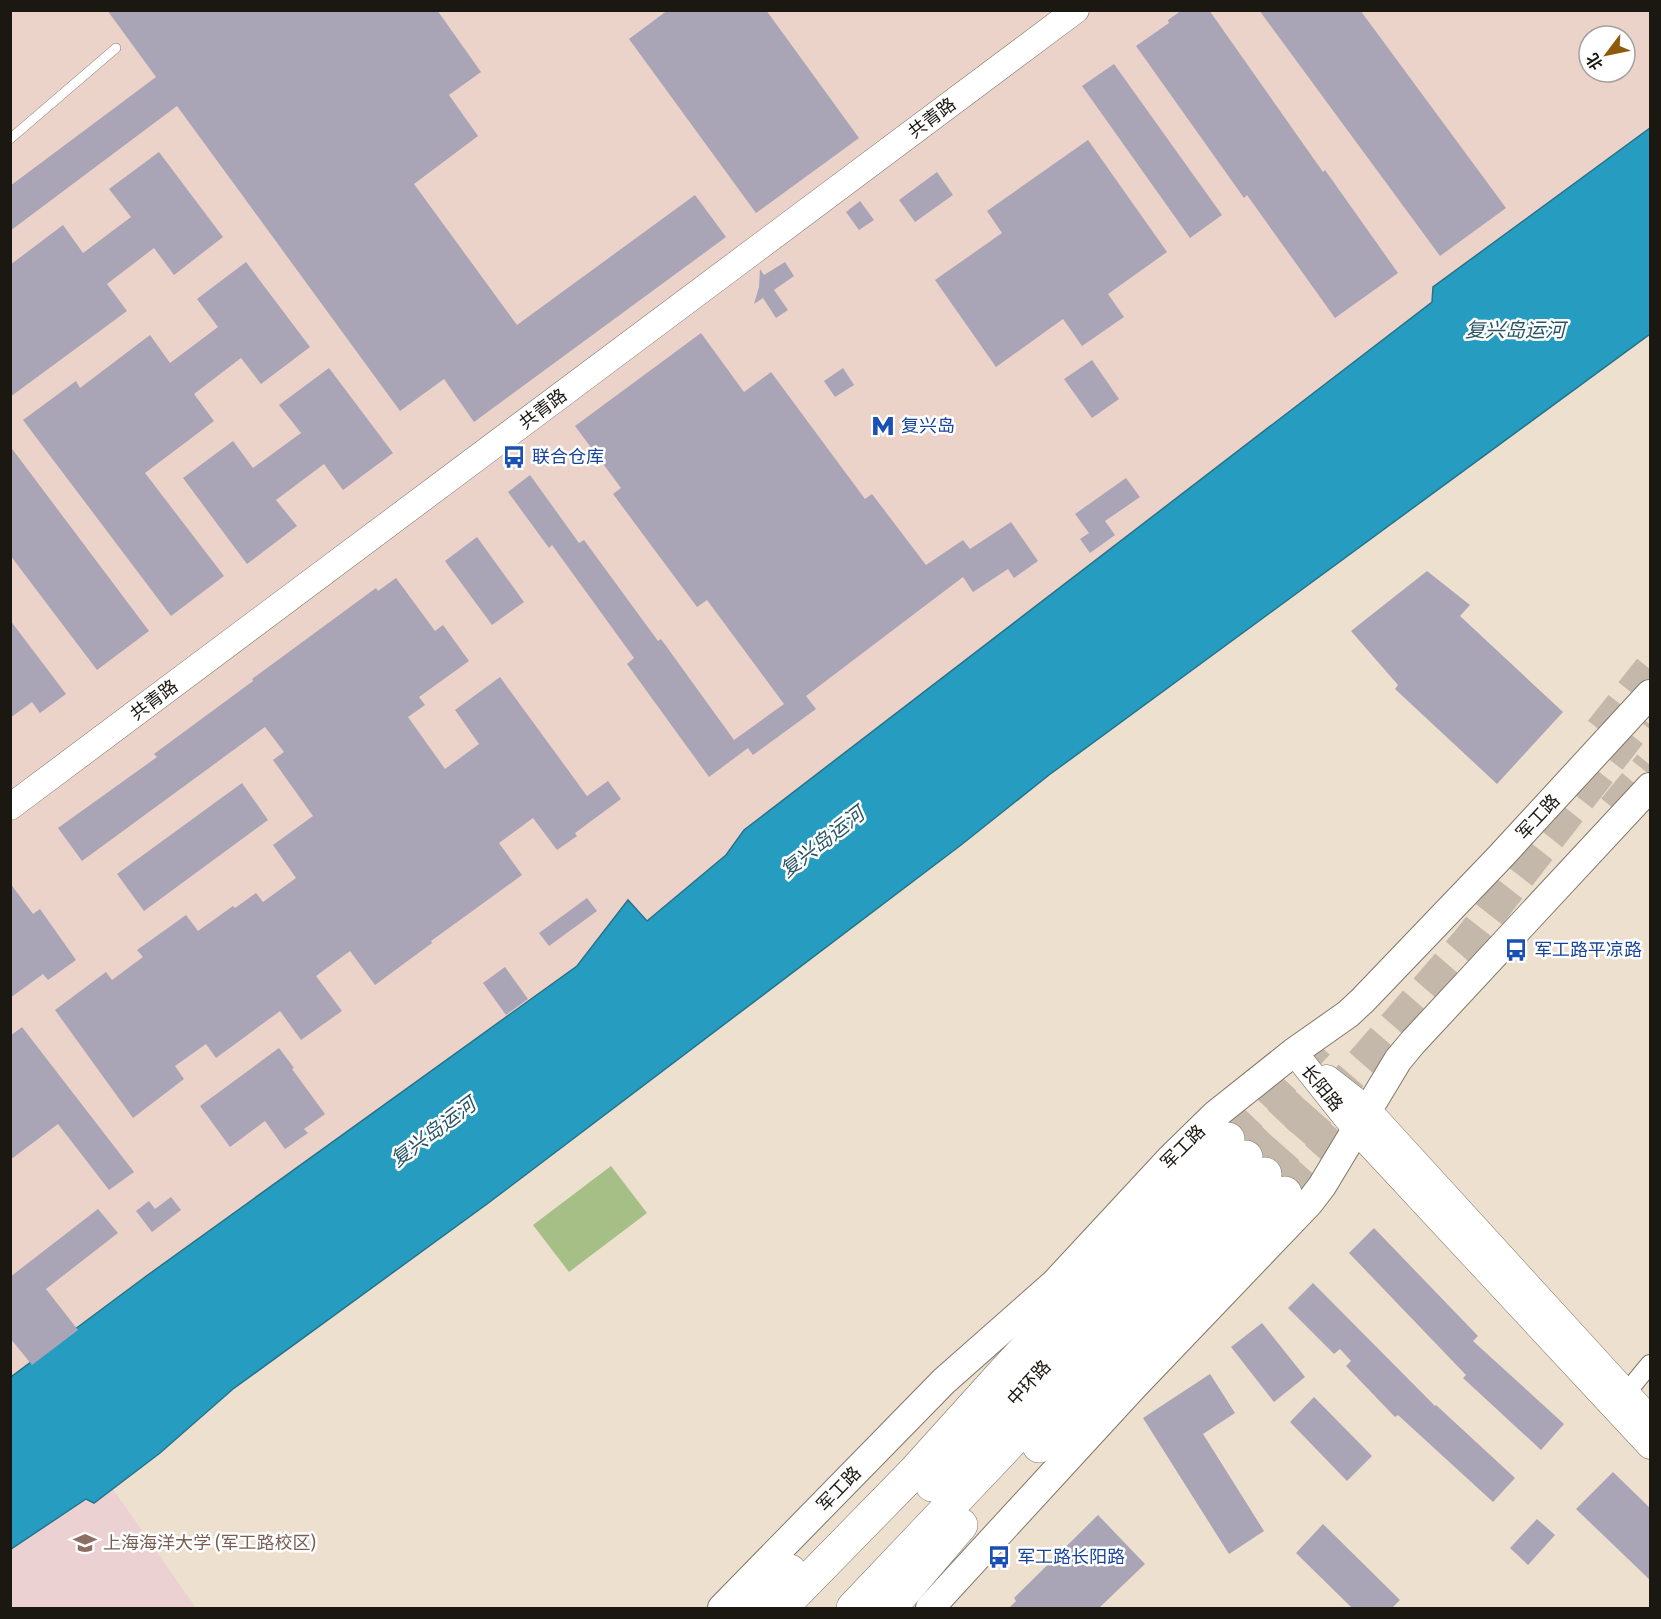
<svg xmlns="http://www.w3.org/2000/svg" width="1661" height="1619" viewBox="0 0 1661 1619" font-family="'Fira Sans Condensed','Noto Sans SC',sans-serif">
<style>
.industrial{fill:#ebd3c9;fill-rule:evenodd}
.education{fill:#ecd1d3}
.green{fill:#a6bf87}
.water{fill:#279cc1;stroke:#23748c;stroke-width:1.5}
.building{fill:#aaa4b7}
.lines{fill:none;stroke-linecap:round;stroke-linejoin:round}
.highway-tunnel{stroke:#c3b8a9;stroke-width:33;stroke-dasharray:33 16;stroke-linecap:butt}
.lane-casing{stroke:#817767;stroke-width:10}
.street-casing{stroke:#817767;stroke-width:20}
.secondary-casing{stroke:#817767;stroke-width:27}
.primary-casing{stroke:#817767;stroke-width:30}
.highway-casing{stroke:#817767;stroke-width:34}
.lane{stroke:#fff;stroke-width:9}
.street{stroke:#fff;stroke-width:18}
.secondary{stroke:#fff;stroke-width:26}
.primary{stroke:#fff;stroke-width:28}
.highway{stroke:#fff;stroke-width:33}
.labels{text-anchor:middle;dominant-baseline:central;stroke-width:5;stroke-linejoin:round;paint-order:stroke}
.street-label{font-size:18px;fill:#1b1711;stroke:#fff}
.transit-label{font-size:18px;fill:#164399;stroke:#fff;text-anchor:start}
.education-label{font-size:18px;fill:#785e54;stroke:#fff;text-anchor:start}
.water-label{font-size:20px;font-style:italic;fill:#285566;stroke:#fff}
</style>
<rect width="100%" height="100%" fill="#ede0cf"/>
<!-- industrial -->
<path class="industrial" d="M11,11H1650V128L1433,287L1432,301L744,830L726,855L647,921L628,900L577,966L145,1277L11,1377ZM1589,36H1625V72H1589Z"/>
<!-- education -->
<path class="education" d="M113,1489L196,1608H11L10,1549L87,1499L95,1503Z"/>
<!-- green -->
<path class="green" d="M611,1166L647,1213L569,1272L533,1225Z"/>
<!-- water -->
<path class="water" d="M1650,128V334L1049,775L961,845L487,1204L233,1389L160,1453L94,1503L86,1499L11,1549V1377L145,1277L577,966L628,900L647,921L726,855L744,830L1432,302L1433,287Z"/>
<!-- building -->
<g class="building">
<path d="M107,10H437L481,72L449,95L478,136L414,184L517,325L695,195L726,237L474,422L444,379L400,411L177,106L10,231V186L156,77Z"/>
<path d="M668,10H766L859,138L756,213L629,39Z"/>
<path d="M1182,10H1209L1323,172L1325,170L1398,273L1335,318L1247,195L1244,198L1136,46L1169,23L1168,20Z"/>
<path d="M1259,10H1360L1506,208L1440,256Z"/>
<path d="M1114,64L1222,215L1190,238L1082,86Z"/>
<path d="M1088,140L1167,252L1108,294L1124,317L1082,346L1063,319L996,367L935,280L1002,233L987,211Z"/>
<path d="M159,152L223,237L174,275L154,248L107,284L127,311L10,397V265L63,225L83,253L131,217L109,189Z"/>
<path d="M937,172L953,195L915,222L899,200Z"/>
<path d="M860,201L874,220L859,230L846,212Z"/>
<path d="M246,262L310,347L261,384L241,358L194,394L214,421L145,473L224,576L171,616L23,420L76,381L80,388L150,335L170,363L218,327L197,299Z"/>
<path d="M785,262L794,276L774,290L788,310L776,318L763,298L754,304L759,287L760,269L764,275Z"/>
<path d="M701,333L744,392L771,372L865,499L872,494L926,565L963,540L970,549L1011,522L1038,561L1014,578L1008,569L973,592L963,577L806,696L816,709L753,755L748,748L709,777L627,664L634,658L552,545L549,548L508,492L530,475L579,543L584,540L658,641L661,639L734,740L784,704L707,600L697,607L613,494L621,488L575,426Z"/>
<path d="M1092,360L1119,399L1092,418L1064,379Z"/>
<path d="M329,368L393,453L343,490L324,464L276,500L297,526L247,564L183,478L233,441L253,468L301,433L279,405Z"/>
<path d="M843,368L854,385L835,397L824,381Z"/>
<path d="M10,446L149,631L97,670L10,555Z"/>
<path d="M1126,478L1140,497L1105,521L1115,535L1090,553L1080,539L1089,533L1075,514Z"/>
<path d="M477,537L524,602L492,625L445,561Z"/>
<path d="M1427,571L1470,605L1460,616L1563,712L1497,784L1395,689L1398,685L1351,631Z"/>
<path d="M396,578L435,631L443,625L469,661L419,697L425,705L408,717L445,769L479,744L455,710L500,677L587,796L608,781L621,799L575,833L577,836L557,850L533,818L499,843L522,875L431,941L432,943L375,985L350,951L316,976L342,1011L301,1040L280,1011L216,1058L206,1044L175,1066L184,1079L133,1118L55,1010L106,972L112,980L143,957L137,950L186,915L198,931L233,906L235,908L256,893L263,902L296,878L273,845L313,816L273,760L284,752L265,727L82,861L58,828L157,757L154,754L253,681L252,679L376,588L378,591Z"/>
<path d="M10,620L66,694L40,713L32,702L10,718Z"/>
<path d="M242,783L268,820L144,911L117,874Z"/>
<path d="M10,883L33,914L40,909L76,960L48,980L43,974L10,998Z"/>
<path d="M587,898L597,911L549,946L539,933Z"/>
<path d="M505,967L528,999L506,1015L483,983Z"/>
<path d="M22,1027L134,1172L109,1190L58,1124L10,1160V1036Z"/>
<path d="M279,1048L294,1068L292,1069L325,1114L304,1129L308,1133L285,1149L265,1121L230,1147L200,1106Z"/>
<path d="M171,1197L181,1210L152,1232L136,1211L149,1201L155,1209Z"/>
<path d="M98,1209L118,1233L46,1289L78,1330L32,1365L10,1338V1277Z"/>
<path d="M1374,1228L1478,1336L1473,1341L1564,1424L1541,1450L1463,1378L1466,1375L1349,1253Z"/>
<path d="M1313,1283L1435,1406L1436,1405L1515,1478L1493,1502L1398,1415L1395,1417L1346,1366L1351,1361L1340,1349L1334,1354L1288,1308Z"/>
<path d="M1262,1323L1305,1377L1274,1402L1231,1347Z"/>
<path d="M1210,1374L1235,1413L1203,1434L1264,1531L1229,1554L1143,1418Z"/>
<path d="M1314,1397L1372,1456L1347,1481L1290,1422Z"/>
<path d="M1613,1472L1650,1508V1580L1576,1509Z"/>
<path d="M1098,1515L1145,1564L1099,1608H1009L1016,1601L1014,1598Z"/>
<path d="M1537,1519L1555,1535L1528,1565L1510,1548Z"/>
<path d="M1323,1524L1400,1600L1392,1608H1352L1296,1553Z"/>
</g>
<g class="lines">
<!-- highway-tunnel -->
<g class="highway-tunnel">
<path d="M1601,731L1650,669"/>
<path d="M1614,809L1650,765"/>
<path d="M1228,1139L1321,1040"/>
<path d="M1246,1157L1319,1080"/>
<path d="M1265,1174L1469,940L1642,718"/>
<path d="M1285,1193L1367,1100"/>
</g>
<!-- lane casing -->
<g class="lane-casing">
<path id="lane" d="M10,139L116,48"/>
</g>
<!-- street casing -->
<g class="street-casing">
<path id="street" d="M1626,1393L1650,1364"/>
</g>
<!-- secondary casing -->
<g class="secondary-casing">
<g id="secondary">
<path d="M10,807L1076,10"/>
<path d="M1294,1052L1356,1130L1650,1446"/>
<path d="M1327,1078L1368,1110L1650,1419"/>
</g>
</g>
<!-- primary casing -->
<g class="primary-casing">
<g id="primary">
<path d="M722,1608L944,1381L1055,1283L1171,1158L1215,1115L1294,1052L1348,1014L1363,1000L1500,857L1650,694"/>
<path d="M930,1608L1133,1387L1309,1203L1322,1186L1398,1060L1413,1042L1650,787"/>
</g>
</g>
<!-- highway casing -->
<g class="highway-casing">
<g id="highway">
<path d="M1039,1446L1285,1193"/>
<path d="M932,1485L1143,1262L1246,1157"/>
<path d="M754,1608L790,1571"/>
<path d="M781,1608L914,1472L1006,1370L1124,1245L1228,1139"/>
<path d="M853,1608L1265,1174"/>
<path d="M890,1608L961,1525"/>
</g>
</g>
<!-- lane -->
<use href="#lane" class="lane"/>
<!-- street -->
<use href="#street" class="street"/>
<!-- secondary -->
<use href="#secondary" class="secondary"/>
<!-- primary -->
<use href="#primary" class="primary"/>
<!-- highway -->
<use href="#highway" class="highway"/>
</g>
<!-- icons -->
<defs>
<g id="metro-bare" transform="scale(1.8)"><path d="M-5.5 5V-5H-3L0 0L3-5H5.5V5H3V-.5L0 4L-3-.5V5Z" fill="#1a4fb4" stroke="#fff" stroke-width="2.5" paint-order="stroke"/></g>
<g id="bus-bare" transform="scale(1.8)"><path d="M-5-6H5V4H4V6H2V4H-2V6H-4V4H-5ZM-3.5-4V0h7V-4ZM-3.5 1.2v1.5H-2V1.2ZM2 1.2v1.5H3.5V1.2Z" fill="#1a4fb4" stroke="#fff" stroke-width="2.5" paint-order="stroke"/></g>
<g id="university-bare" transform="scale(1.8)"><path d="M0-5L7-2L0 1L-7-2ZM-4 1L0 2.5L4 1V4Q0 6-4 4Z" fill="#8d6e63" stroke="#fff" stroke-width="2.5" paint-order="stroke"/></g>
</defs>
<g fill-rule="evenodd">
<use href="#metro-bare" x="883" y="426"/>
<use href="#bus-bare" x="514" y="457"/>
<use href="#bus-bare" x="1516" y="950"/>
<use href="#university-bare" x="85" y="1543"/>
<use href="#bus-bare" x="999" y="1557"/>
</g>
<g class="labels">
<!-- street labels -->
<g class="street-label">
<text transform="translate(932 118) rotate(-37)">共青路</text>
<text transform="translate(543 409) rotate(-37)">共青路</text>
<text transform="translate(154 700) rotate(-37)">共青路</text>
<text transform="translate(1538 817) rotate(-47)">军工路</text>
<text transform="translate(1322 1088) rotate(51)">长阳路</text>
<text transform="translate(1183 1147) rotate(-45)">军工路</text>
<text transform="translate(1029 1383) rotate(-47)">中环路</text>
<text transform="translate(839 1489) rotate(-46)">军工路</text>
</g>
<!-- transit labels -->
<g class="transit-label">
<text x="901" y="426">复兴岛</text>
<text x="532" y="457">联合仓库</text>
<text x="1534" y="950">军工路平凉路</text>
<text x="1017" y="1557">军工路长阳路</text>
</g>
<!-- education labels -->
<g class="education-label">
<text x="103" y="1543">上海海洋大学 (军工路校区)</text>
</g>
<!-- water labels -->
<g class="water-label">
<text x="1515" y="330">复兴岛运河</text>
<text transform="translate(822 842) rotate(-38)">复兴岛运河</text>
<text transform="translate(433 1132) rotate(-37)">复兴岛运河</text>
</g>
</g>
<!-- border -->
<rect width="1661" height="1619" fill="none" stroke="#1b1711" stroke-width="24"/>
<!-- north arrow -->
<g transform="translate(1607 54) rotate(238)"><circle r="28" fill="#ffffff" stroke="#a4a2a0" stroke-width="1.5"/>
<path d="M0-4.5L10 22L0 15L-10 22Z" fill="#8e590a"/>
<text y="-9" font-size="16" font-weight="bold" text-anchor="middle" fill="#1b1711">北</text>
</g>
</svg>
